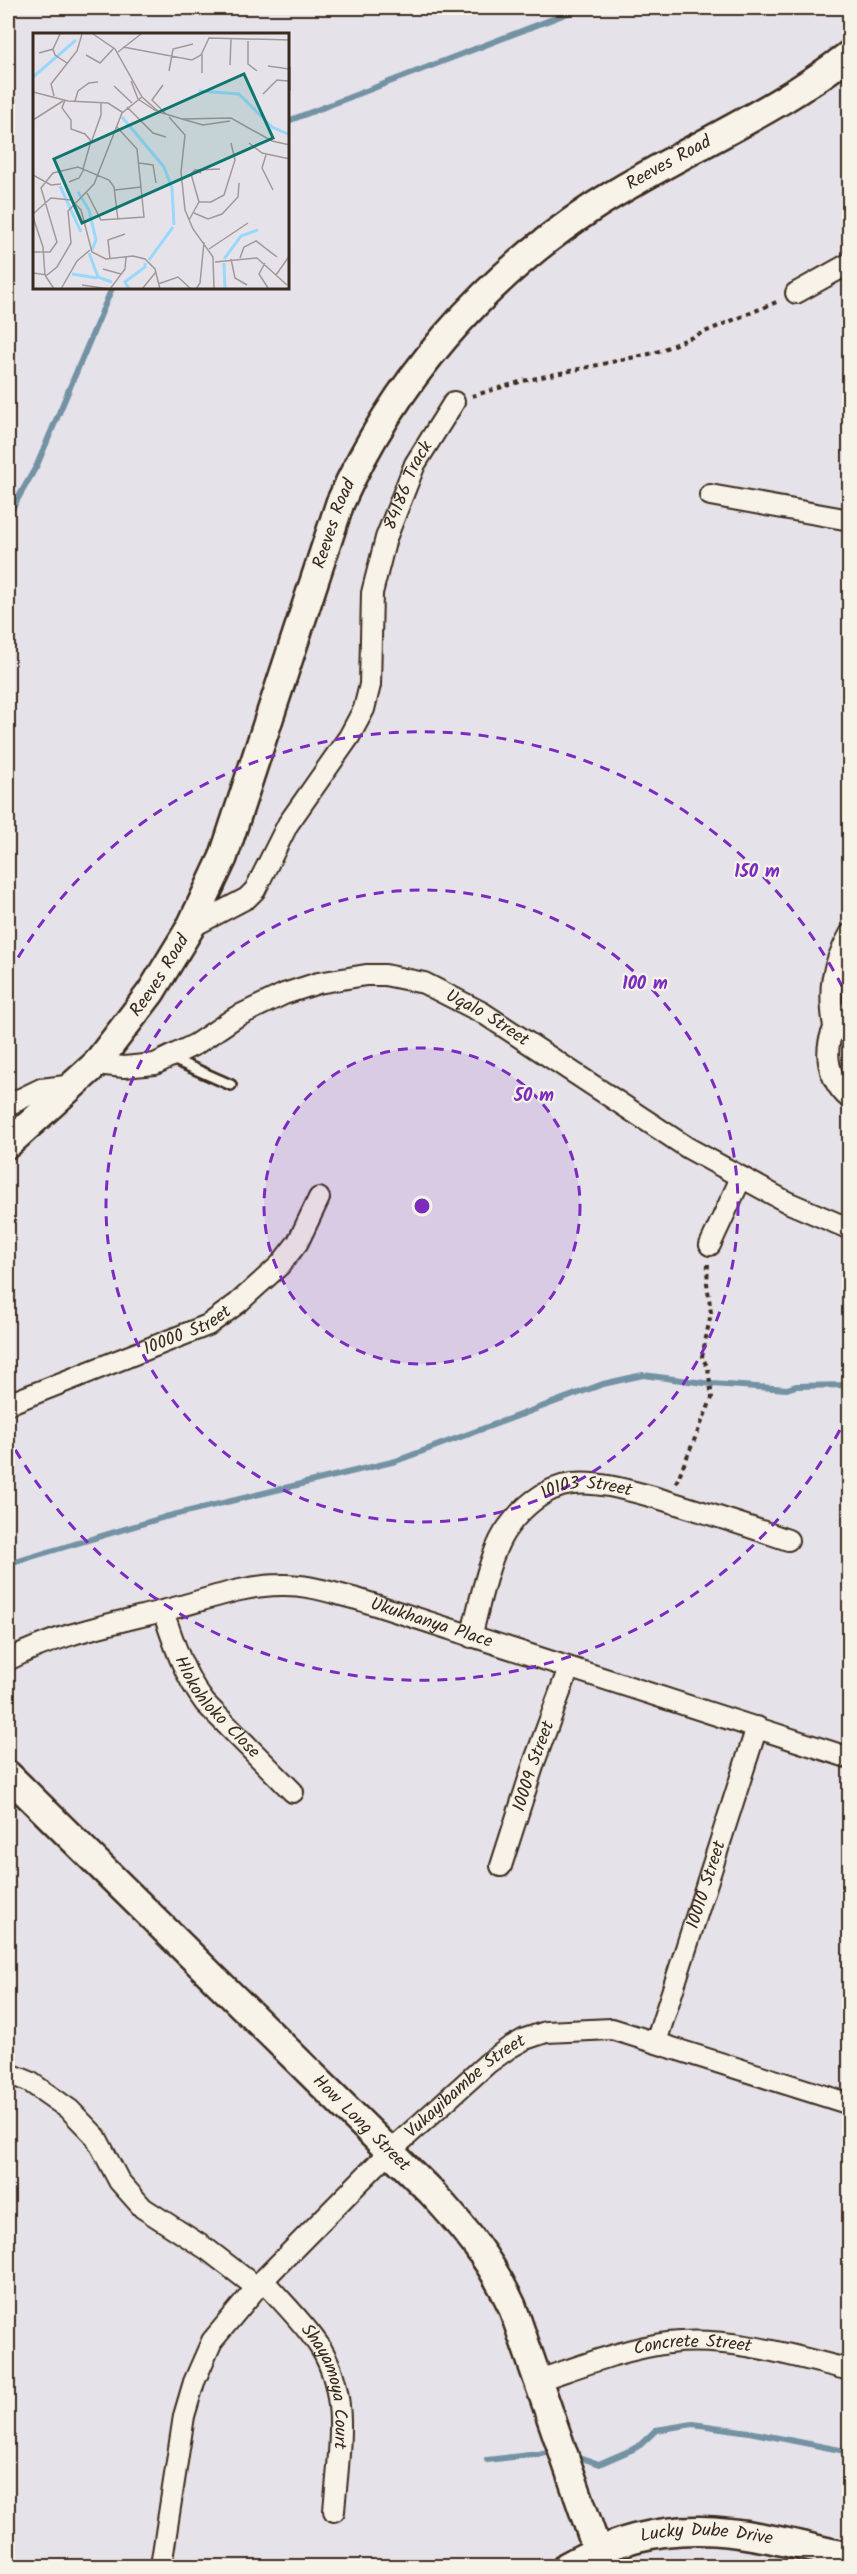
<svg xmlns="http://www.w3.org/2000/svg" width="857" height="2574" viewBox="0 0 857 2574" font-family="Kalam,sans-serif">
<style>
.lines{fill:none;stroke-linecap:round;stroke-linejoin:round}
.stream{stroke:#7392a3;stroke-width:6}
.lane-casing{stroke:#3b2a1e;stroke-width:14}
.street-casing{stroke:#3b2a1e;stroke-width:24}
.secondary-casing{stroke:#3b2a1e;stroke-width:32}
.path{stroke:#3b2a1e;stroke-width:4;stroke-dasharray:4.5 4.5;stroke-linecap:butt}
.lane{stroke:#f7f3e8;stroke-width:9}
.street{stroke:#f7f3e8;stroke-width:20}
.secondary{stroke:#f7f3e8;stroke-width:27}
.ring{fill:none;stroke:#7b2cbf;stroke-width:3;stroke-dasharray:10 8}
.labels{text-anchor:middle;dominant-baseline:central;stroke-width:4.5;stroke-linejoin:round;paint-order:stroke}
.street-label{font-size:18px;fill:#3b2a1e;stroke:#f7f3e8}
.inset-river{fill:none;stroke:#99d8fb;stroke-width:3}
.inset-road{fill:none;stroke:#a29898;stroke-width:1.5}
.view{fill:#0f766e;fill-opacity:0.15;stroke:#0f766e;stroke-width:3}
.inset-edge{fill:none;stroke:#3b2a1e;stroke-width:3}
.centre{fill:#7b2cbf;stroke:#f7f3e8;stroke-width:3}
.ring-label{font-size:18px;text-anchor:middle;font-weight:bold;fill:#7b2cbf;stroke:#f7f3e8;stroke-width:4.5;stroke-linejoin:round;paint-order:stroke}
</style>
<rect width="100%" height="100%" fill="#e6e2e9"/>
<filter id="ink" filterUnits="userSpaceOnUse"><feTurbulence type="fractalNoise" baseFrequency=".0167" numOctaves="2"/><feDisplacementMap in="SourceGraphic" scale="12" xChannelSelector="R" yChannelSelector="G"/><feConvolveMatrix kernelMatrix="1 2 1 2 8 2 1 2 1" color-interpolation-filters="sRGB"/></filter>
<g filter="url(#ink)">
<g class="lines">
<!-- stream -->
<g class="stream">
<path d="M288,121L581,8"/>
<path d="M8,516L37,465L112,288"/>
<path d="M8,1564L165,1517L396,1461L603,1384L643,1375L712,1384L787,1389L796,1386L850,1385"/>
<path d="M573,2455L599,2464L638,2447L656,2430L693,2424L749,2432L850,2452"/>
<path d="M487,2460L555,2452"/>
</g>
<!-- lane casing -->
<g class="lane-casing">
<path id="lane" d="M170,1058L231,1085"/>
</g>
<!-- street casing -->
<g class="street-casing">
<g id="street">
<path d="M796,293L850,263"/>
<path d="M710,495L850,520"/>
<path id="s1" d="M190,928L247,898L255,890L288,824L349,737L364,709L370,685L372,593L386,538L415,464L454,402"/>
<path d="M850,1010C820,1032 822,1076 850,1099"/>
<path d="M834,1027C828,988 831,968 850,934"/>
<path id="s2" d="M96,1064L124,1067L155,1064L196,1044L236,1017L284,994L318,983L366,975H385L424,983L483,1013L688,1148L787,1202L850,1229"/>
<path d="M8,1105L41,1089L74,1085"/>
<path d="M710,1245L741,1178"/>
<path id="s3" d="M8,1404L208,1325L238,1303L280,1265L298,1242L319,1198"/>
<path id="s4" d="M163,1611C174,1644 184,1675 205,1703L293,1792"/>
<path id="s5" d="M471,1637C479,1607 488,1559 504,1533C519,1510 544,1487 572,1484C600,1481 631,1491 657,1498C701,1511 744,1525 788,1540"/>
<path id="s6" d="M8,1660C59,1633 117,1623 174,1608C208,1599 245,1585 281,1585C307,1584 332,1593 357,1599L850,1758"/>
<path id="s7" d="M501,1866L535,1760L569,1668"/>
<path id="s8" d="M656,2042L757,1727"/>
<path d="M8,2073L30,2082L70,2110L96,2137L119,2181L143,2208L208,2250L256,2287"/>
<path id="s9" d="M263,2280C282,2302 304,2323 320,2347C351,2396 338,2457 334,2511"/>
<path id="s10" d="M539,2380C581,2366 624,2349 668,2343C729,2336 790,2355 850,2370"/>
<path id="s11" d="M161,2566L184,2416L194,2382L212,2341L263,2280L389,2152L488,2063L509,2048L525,2039L546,2032L612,2029L850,2104"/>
</g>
</g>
<!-- secondary casing -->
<g class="secondary-casing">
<g id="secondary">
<path id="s12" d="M8,1144L96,1064L151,992L190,928L223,858L340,503C393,383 483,279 593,207C676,153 771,116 850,54"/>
<path id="s13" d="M8,1775L431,2192C466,2230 490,2259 512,2306L597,2550"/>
<path id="s14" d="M567,2566C669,2509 744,2532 850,2557"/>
</g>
</g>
<!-- path -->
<g class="path">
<path d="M472,396L523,381L654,353L779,301"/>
<path d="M676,1483L712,1398L708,1368L702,1357L711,1313L707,1283L708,1264"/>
</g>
<!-- lane -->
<use href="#lane" class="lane"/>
<!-- street -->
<use href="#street" class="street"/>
<!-- secondary -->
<use href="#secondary" class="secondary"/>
</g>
</g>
<!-- distance rings -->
<circle cx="422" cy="1206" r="158" fill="#7b2cbf" fill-opacity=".12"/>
<g class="ring">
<circle cx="422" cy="1206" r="158"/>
<circle cx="422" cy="1206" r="316"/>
<path d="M848 1414A474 474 0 0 1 9 1439M9 973A474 474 0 0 1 848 998"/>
</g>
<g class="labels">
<!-- street labels -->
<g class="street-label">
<text stroke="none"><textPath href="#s12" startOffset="1218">Reeves Road</textPath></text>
<text stroke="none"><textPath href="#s1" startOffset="518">84186 Track</textPath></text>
<text stroke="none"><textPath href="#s12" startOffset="714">Reeves Road</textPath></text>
<text stroke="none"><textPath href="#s12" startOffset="228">Reeves Road</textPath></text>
<text stroke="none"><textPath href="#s2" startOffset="422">Uqalo Street</textPath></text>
<text stroke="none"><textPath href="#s3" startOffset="194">10000 Street</textPath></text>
<text stroke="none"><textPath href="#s5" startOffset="210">10103 Street</textPath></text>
<text stroke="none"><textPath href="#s6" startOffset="440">Ukukhanya Place</textPath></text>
<text stroke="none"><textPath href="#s4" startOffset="112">Hlokohloko Close</textPath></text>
<text stroke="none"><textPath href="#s7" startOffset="105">10009 Street</textPath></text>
<text stroke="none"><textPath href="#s8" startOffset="165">10010 Street</textPath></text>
<text stroke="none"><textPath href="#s11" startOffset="592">Vukayibambe Street</textPath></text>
<text stroke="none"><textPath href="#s13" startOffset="496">How Long Street</textPath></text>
<text stroke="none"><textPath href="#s10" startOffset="159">Concrete Street</textPath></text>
<text stroke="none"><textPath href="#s9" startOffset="128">Shayamoya Court</textPath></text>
<text stroke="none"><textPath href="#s14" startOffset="146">Lucky Dube Drive</textPath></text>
</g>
</g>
<!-- overview -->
<g transform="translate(33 33)">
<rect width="256" height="256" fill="#e6e2e9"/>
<path class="inset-river" d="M0,44L43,7M166,58L206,61L239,94L257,102M89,84L131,134L139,155L141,192M27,153L48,199M45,159L56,177L63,207L59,217M56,220L65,244L79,249M191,226L208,203L225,197M116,227L140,194M191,230L192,256M39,241L64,245M96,256L92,249L112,234V230"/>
<path class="inset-road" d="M60,1L82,16L109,64L126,79L149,86L198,85L239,108L257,112M215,8V31L224,38M90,14L159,27L168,22L176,5L257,7M20,16L22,22L34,30M85,19L108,1M6,20L20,16L27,1M53,22L67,30L81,15M197,32L198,6M235,33L256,36M257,34V58M136,38L140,16L160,11M169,40V21M98,48L105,66L123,78M130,52L119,67L133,81M81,53L99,70M0,59L35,68L75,70L89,79M230,61L244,47L255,48M21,63L18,51L44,18L49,1M32,67L29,75L38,87V96L52,101L58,108L50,136M42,68L45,58L56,50L65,49M94,74L120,100L133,104M136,84L152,102L148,139L152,177L160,196L180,224L181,256M149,86L170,92L197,88M0,87L30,68M59,107L68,82V70M216,110L229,120L257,126M233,122L229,135L240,157M106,130L120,132L123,150M163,137L187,136M0,142L18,152L28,151M36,149L46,145L51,136M82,157L108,154M54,160L68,187L111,184L104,116L83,93M166,169H178L191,162L202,127L198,110M161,180L175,186L189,181L205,164L206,150M0,181L18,165L38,167L48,177L59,219L73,226L100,223L112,226L122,236L127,256M0,184L10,214L12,242L21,256M156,187L166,169L158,141L162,137L168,140M176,216L215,190M0,219H17L24,209L8,155L20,140L45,134L76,147L81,154L85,187M207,225L211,214L223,208L244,224M77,226L75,207L92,201M198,226L202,245L214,252M182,229L224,225L254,252M232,230L226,241L235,255M70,236L88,241M0,240L14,242L24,234L38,210L35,178L61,151L89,80L109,64M243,242L257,222M125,251L145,244L158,256M49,252L76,256M28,256L44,228L57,217M77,256L92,236L93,224M109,256L123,239M163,256L167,250L171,209"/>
<path class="view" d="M211,41L240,105L49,190L21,126Z"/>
<rect width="256" height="256" class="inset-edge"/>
</g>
<circle cx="422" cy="1206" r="9" class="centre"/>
<g class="ring-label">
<text x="757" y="877">150 m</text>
<text x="645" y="989">100 m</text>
<text x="534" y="1101">50 m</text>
</g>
<!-- margin -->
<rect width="857" height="2574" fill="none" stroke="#f7f3e8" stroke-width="30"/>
<rect x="15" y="15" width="827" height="2544" fill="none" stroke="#3b2a1e" stroke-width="2" filter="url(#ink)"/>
</svg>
